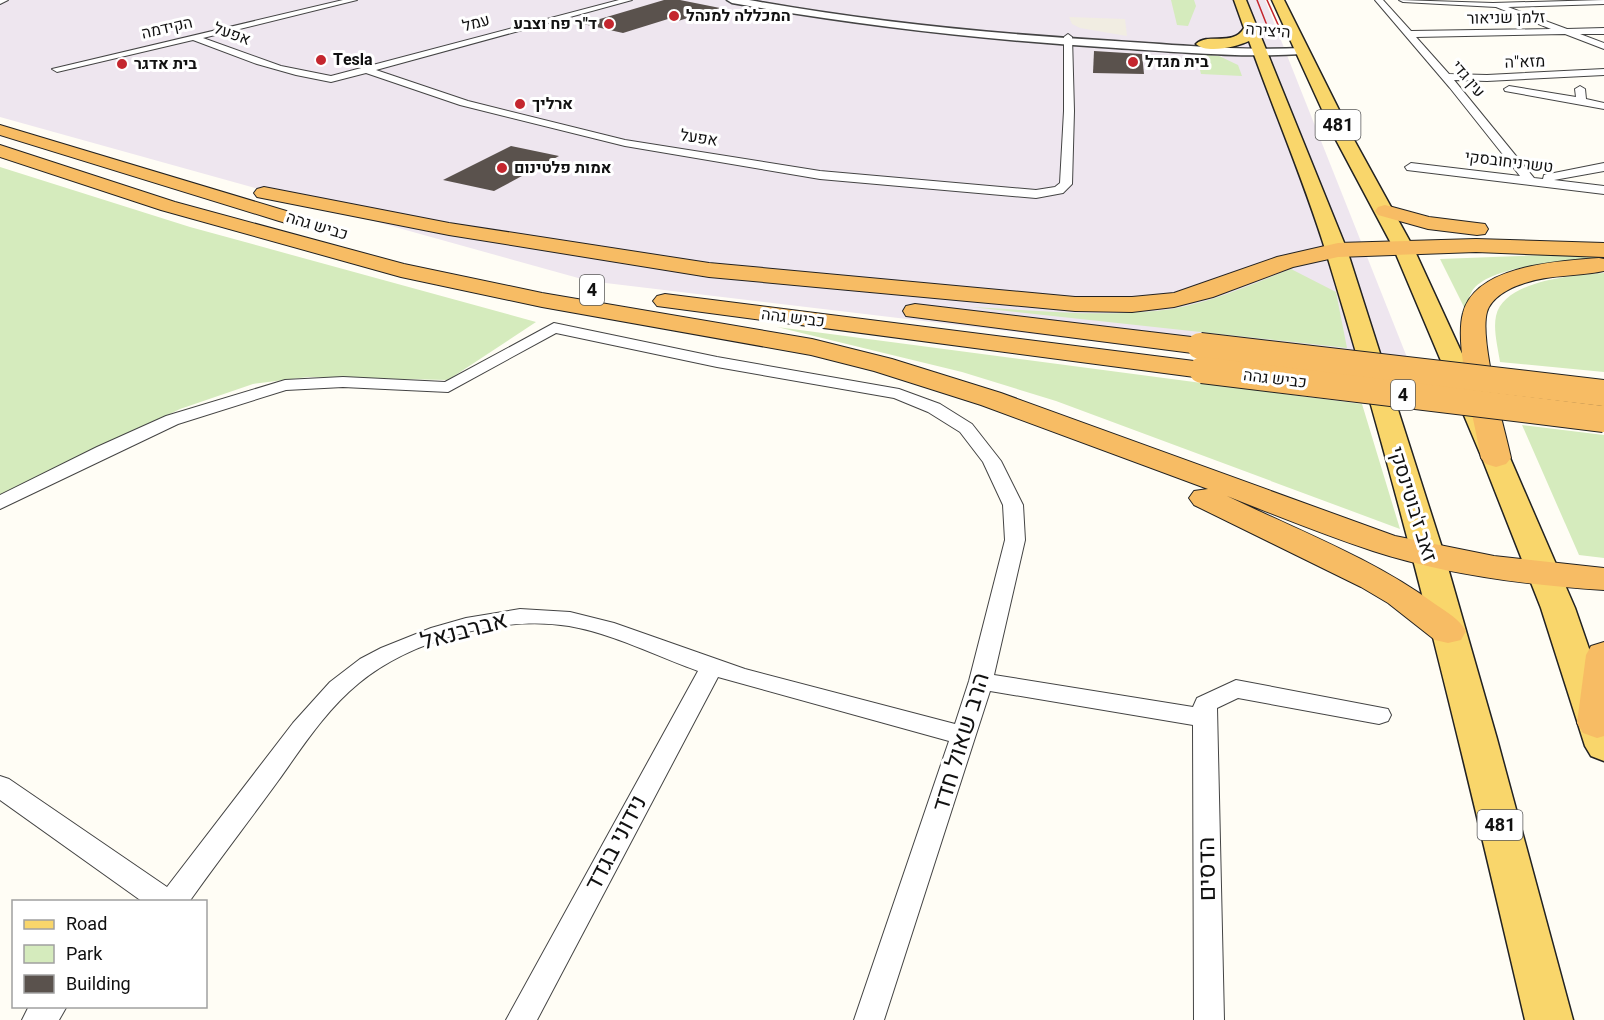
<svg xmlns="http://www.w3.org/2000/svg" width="1604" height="1020" viewBox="0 0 1604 1020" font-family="Georgia,Heebo,serif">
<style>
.industrial{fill:#eee6ef}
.green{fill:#d5ebbd}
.plaza{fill:#f1ede2}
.building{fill:#5a524d}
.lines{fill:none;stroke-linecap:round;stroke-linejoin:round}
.minor-casing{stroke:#444;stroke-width:2}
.tertiary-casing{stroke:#444;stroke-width:3}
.primary-casing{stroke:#222;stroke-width:3}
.trunk-casing{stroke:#222;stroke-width:2}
.minor{fill:#fff;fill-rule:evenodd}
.tertiary{fill:#fff;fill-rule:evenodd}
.primary{fill:#f9d66b;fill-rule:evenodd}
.trunk{fill:#f7bc64;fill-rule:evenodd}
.tram{stroke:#c4262e;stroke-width:1.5}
.trunk-bridge-casing{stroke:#222;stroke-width:28;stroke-linecap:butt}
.trunk-bridge{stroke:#f7bc64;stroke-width:26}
.poi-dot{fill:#c4262e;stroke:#fff;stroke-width:2}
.labels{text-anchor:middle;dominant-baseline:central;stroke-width:6;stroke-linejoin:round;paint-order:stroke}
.far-poi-label{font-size:16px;font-weight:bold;fill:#111;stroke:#fff;text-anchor:start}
.far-street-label{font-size:16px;fill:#111;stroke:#fff}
.shield{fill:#fff;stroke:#585858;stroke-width:1.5}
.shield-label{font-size:18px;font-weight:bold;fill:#111}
.street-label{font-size:20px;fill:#111;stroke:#fff}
.near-street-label{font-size:24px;fill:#111;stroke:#fff}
</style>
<rect width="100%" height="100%" fill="#fffdf5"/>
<!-- industrial -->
<path class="industrial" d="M0,0H1265L1416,380L589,281L0,117Z"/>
<!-- green -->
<g class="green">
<path d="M1171,0H1194L1196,6L1188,26L1177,25Z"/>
<path d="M1196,54L1219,56L1238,65L1242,76L1201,74Z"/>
<path d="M0,167L190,227L536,322L448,380L308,377L253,384L180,409L0,498Z"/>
<path d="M1570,254L1604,256V261C1574,260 1490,264 1472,291C1469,296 1467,304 1465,309L1440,259Z"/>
<path d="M1291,269L1336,292L1347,348L971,307C1032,310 1095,317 1155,311C1202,307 1247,286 1291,269Z"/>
<path d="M1604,273V372L1500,362C1498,348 1493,330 1496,316C1504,280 1575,275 1604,273Z"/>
<path d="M777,327L1362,404L1400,529L1056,401L962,372Z"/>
<path d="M1522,425L1604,435V558L1579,555Z"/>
</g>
<!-- plaza -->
<path class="plaza" d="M1069,17L1125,19L1127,36L1080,28L1072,24Z"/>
<!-- building -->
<g class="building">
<path d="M664,0H680L720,8L678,21L668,19L623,33L583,24Z"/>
<path d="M1094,51L1142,54L1144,74L1093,73Z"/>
<path d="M511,146L559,156L494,191L443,180Z"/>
</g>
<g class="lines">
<!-- minor casing -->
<g class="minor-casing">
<g id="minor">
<path d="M0,0H8L0,4Z"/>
<path d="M343,0H357L203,38L281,66L331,76L619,0H632L376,70L468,101L625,140L820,171L1036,190L1055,187L1060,183L1064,111V37L1068,34L1072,37L1074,111L1072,184L1063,193L1036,198L820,179L625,146L460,105L366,73L331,82L296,75L257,64L193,40L57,72L52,69Z"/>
<path d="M1375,0H1383L1411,31L1551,29L1496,7L1403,2L1399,0L1493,3L1604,0V4L1508,7L1567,29L1604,28V34H1580L1604,43V49L1565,34L1416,37L1449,74L1487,75L1604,69V75L1487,81L1454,80L1534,178L1543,179L1544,175L1604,163V171L1554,180L1604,186V194L1407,170L1405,167L1411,163L1520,176L1450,88Z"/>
<path d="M1509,86L1576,97L1575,89L1580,86L1585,89L1586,99L1604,103V109L1505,91L1504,89Z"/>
<path d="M554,323L717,357L899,389L940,404L972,424L1001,461L1023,505L1025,540L994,675L1193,707L1197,698L1236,680L1388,709L1391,715L1388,721L1379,724L1238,698L1217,708L1224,1020H1194L1193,725L990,691L884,1020H854L949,741L718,677L537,1020H506L698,671C656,656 614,634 569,626C503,615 411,640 359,683C326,710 303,746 278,781C249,821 218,861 189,902H143L0,800V776L9,779L167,887L293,723L330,682L360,659L381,648L431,628L466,618L520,609L570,612L614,623L745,669L955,724L969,681L1005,540L1003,505L983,462L960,432L928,412L894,398L717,367L556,333L448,392L343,387L286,390L178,424L0,509V495L97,447L166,416L285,380L343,377L445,382Z"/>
<path d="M29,1006H67L59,1020H22Z"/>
</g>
</g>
<!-- tertiary casing -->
<g class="tertiary-casing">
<path id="tertiary" d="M727,0H749C870,22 992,34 1115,41C1177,45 1240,51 1302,48L1308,51L1302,54C1240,58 1178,52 1116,48C987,40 859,26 732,3Z"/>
</g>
<!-- primary casing -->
<g class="primary-casing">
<g id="primary">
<path d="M1234,0H1246L1347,250L1444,554L1497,739L1573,1020H1525C1465,763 1404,505 1326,252C1304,181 1274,111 1249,41C1236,47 1207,54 1196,44C1209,32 1233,47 1244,28Z"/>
<path d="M1272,0H1284L1353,138L1413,247L1510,458L1575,608L1604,692V761L1591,756L1585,746L1541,608L1482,458L1393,247L1335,138Z"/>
</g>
</g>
<!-- trunk casing -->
<g class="trunk-casing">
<g id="trunk">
<path d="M0,125L293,213L296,217L293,221L286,223L279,221L0,135Z"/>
<path d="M0,145L175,202L404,264L542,293L812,339L892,359L1001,393L1395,536L1494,556L1604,568V590C1527,585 1447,575 1373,551C1324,535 1275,515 1227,496C1297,530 1372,558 1435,604C1447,612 1459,619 1466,631L1461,640L1448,643L1435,640L1388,603L1361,587L1194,505L1189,498L1194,491L1208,489L981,405L874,371L811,355L542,307L401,277L161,210L0,157Z"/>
<path d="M264,187L449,223L709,263L1075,297H1132L1174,293L1277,257L1338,243L1476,239L1604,243V257L1476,252L1338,257L1293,267L1213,297L1174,307L1132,312L1075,311L709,277L449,235L257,197L254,193L257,189Z"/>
<path d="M1385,205L1429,217L1485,224L1488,229L1485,234L1477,235L1428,229L1378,215L1375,211L1378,207Z"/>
<path d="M1599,258L1604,259V271C1577,277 1549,274 1522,284C1509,288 1491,298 1487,312C1479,340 1504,426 1511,458L1506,464L1496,467L1486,464L1481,458C1475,423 1454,345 1463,313C1475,265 1559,261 1599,258Z"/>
<path d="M665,294L1202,362L1211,364L1215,370L1211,376L1202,378L657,306L653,301L657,296Z"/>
<path d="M915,304L1200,338L1209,341L1213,346L1209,351L1200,354L906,316L903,311L906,306Z"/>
<path d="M1604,642V736L1597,738L1583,733L1577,723L1586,655L1591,646Z"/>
</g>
</g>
<!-- minor -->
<use href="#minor" class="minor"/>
<!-- tertiary -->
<use href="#tertiary" class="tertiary"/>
<!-- primary -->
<use href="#primary" class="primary"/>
<!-- trunk -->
<use href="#trunk" class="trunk"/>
<!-- tram -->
<g class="tram">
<path d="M1257,0L1268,28"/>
<path d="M1267,0L1280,29"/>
</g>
<!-- trunk-bridge casing -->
<g class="trunk-bridge-casing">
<g id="trunk-bridge">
<path d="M1200,346L1604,393"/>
<path d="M1202,370L1604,419"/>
</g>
</g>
<!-- trunk-bridge -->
<use href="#trunk-bridge" class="trunk-bridge"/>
</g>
<!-- markers -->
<g class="poi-dot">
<circle cx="674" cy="16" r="6"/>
<circle cx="609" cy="24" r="6"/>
<circle cx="321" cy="60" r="6"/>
<circle cx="1133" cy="62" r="6"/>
<circle cx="122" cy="64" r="6"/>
<circle cx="520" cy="104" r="6"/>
<circle cx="502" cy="168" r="6"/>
</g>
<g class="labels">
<!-- far-poi labels -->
<g class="far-poi-label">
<text x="686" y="16">המכללה למנהל</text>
<text x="597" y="24" text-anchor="end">ד"ר פח וצבע</text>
<text x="333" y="60">Tesla</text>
<text x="1145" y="62">בית מגדל</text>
<text x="134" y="64">בית אדגר</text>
<text x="532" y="104">ארליך</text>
<text x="514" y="168">אמות פלטינום</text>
</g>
<!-- far-street labels -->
<g class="far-street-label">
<text transform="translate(1506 18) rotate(-1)">זלמן שניאור</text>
<text transform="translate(476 23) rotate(-15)">עמל</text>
<text transform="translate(167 28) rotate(-13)">הקידמה</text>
<text transform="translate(1268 31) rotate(5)">היצירה</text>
<text transform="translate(232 34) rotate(20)">אפעל</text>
<text transform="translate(1525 62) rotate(-2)">מזא"ה</text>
<text transform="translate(1468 79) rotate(50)">עין גדי</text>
<text transform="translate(699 138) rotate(9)">אפעל</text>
<text transform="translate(1509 162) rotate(7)">טשרניחובסקי</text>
<text transform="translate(317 226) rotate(17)">כביש גהה</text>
<text transform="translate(793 318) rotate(7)">כביש גהה</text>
<text transform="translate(1275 379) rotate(7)">כביש גהה</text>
</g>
<!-- shield labels -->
<g class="shield">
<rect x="1315.5" y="110" width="45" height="30" rx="4.5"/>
<rect x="580" y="275" width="24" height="30" rx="4.5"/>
<rect x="1391" y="380" width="24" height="30" rx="4.5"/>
<rect x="1477.5" y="810" width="45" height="30" rx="4.5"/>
</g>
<g class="shield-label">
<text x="1338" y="125">481</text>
<text x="592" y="290">4</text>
<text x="1403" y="395">4</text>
<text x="1500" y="825">481</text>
</g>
<!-- street labels -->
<g class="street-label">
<text transform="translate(1413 504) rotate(73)">זאב ז'בוטינסקי</text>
</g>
<!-- near-street labels -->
<g class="near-street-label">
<text transform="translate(464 631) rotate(-15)">אברבנאל</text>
<text transform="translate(961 742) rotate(-73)">הרב שאול חדד</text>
<text transform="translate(616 843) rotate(-62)">נידוני בגדד</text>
<text transform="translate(1207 869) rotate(-91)">הדסים</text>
</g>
</g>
<!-- legend -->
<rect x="12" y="900" width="195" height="108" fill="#ffffff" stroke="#a0a0a0" stroke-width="1.5"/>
<rect x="24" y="920" width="30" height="9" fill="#f9d66b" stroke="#a0a0a0" stroke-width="1.5"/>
<text x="66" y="930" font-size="18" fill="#111111">Road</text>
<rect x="24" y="945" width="30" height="18" fill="#d5ebbd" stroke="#a0a0a0" stroke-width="1.5"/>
<text x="66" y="960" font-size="18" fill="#111111">Park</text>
<rect x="24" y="975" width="30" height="18" fill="#5a524d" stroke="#a0a0a0" stroke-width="1.5"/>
<text x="66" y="990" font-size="18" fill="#111111">Building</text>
</svg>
